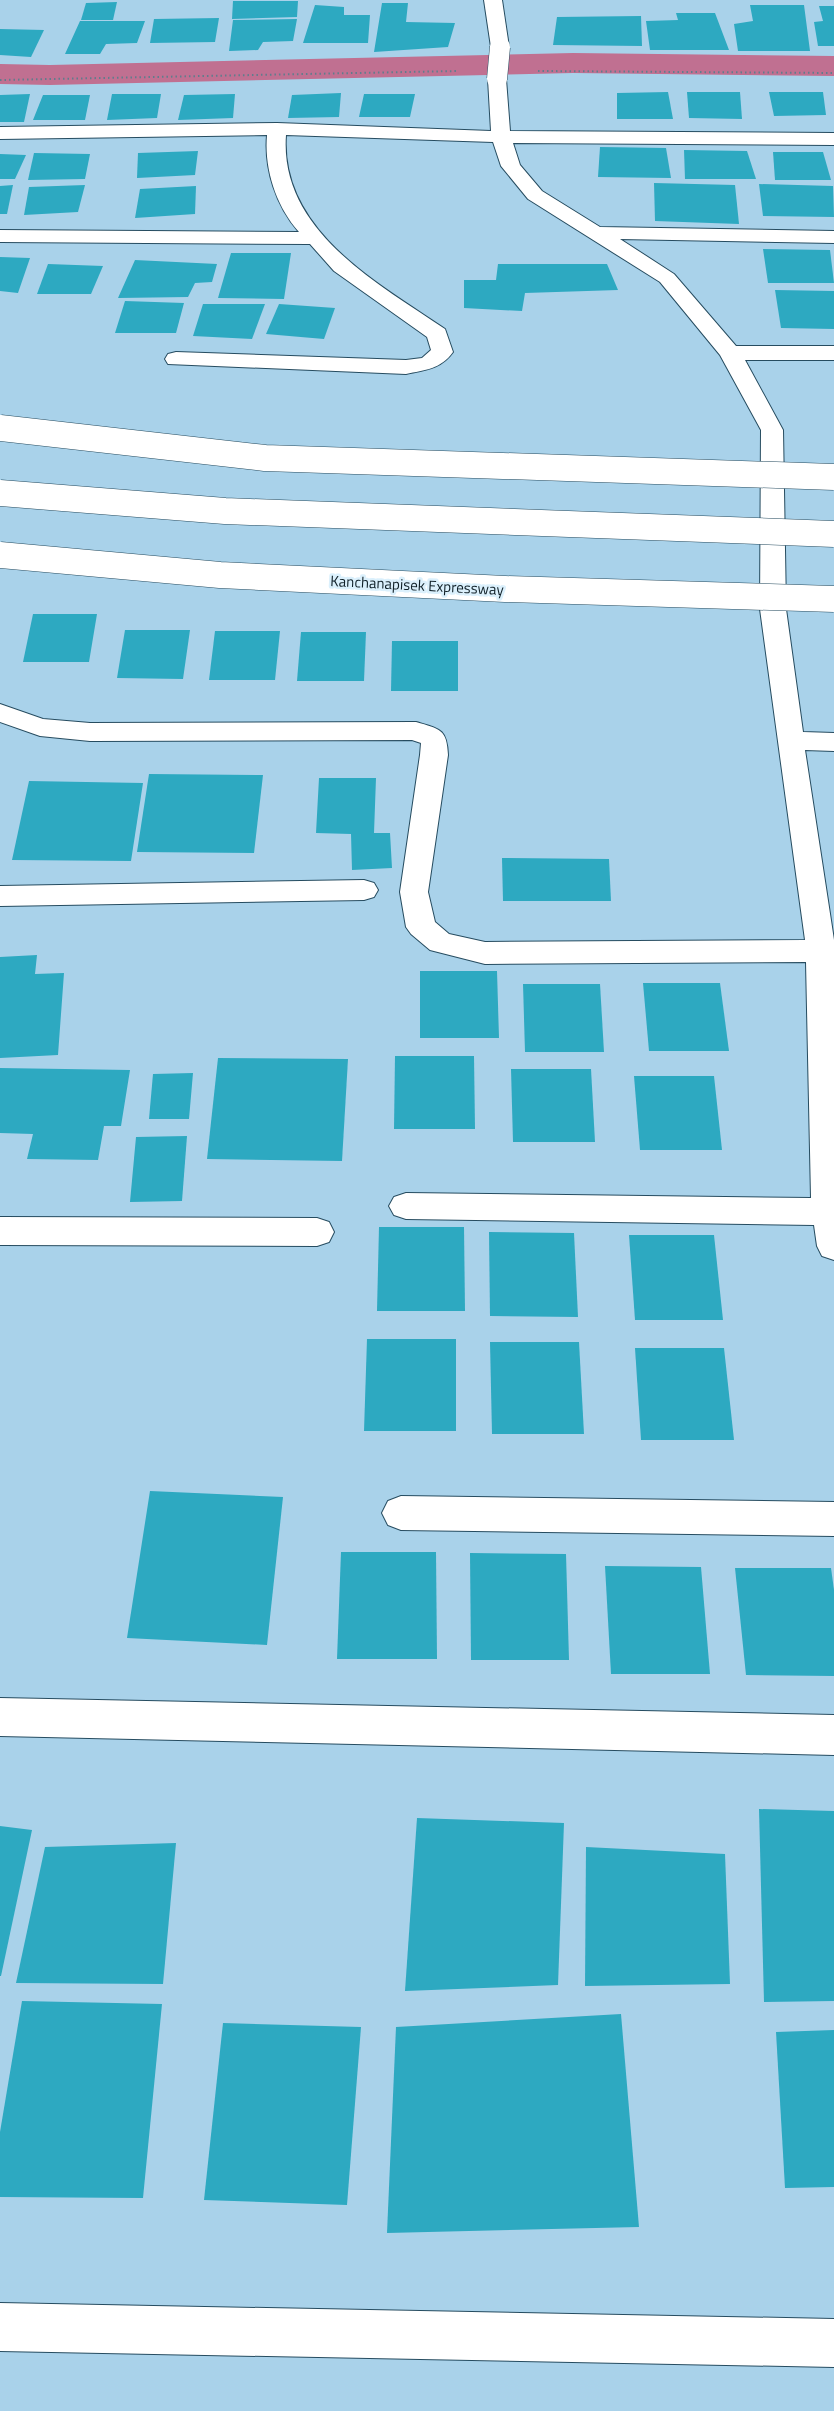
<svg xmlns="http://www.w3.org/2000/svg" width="834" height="2411" viewBox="0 0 834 2411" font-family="'Titillium Web',sans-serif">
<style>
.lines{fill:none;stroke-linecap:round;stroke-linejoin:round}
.canal{fill:#c07091;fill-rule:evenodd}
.building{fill:#2da9c1}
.minor-casing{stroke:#264c60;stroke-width:2}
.path{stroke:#607d8d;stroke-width:2;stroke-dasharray:1.5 3;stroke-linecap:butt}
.minor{fill:#fff;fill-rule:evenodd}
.minor-bridge-casing{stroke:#264c60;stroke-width:21;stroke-linecap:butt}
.motorway-bridge-casing{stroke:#264c60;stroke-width:27;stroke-linecap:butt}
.minor-bridge{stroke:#fff;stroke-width:20}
.motorway-bridge{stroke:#fff;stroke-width:26}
.labels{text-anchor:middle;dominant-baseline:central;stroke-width:5;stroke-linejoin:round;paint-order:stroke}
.far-street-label{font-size:15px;fill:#102028;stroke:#dbf0fc}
</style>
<rect width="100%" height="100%" fill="#a9d2ea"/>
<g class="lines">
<!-- canal -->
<path class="canal" d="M573,53L834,56V76L573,73L50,85L0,84V64L50,65Z"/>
</g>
<!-- building -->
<g class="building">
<path d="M233,1H298L297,17L232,19Z"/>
<path d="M117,2L113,20H81L86,3Z"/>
<path d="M382,3H408L406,22L455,23L448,47L374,52Z"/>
<path d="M315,5L344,7V15H370L368,43H303Z"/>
<path d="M750,5H804L810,51H738L734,24L753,21Z"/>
<path d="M819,6H834V46H818L814,22L823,21Z"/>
<path d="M676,13H715L729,50H650L646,21L678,20Z"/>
<path d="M641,16L642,46L553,45L557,17Z"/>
<path d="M219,18L215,42L150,43L154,19Z"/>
<path d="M297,19L293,41L263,42L258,50L229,51L233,20Z"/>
<path d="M80,21H145L137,43L106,44L100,54H65Z"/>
<path d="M0,29L44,30L31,57L0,55Z"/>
<path d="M668,92L673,119H617V93Z"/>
<path d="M687,92H740L742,119L689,118Z"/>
<path d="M769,92H823L826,115L774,116Z"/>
<path d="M341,93L339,117L288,118L292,95Z"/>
<path d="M30,94L24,122H0V95Z"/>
<path d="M112,94H161L157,118L107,120Z"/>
<path d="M235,94L233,118L178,120L184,95Z"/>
<path d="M364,94H415L410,117H359Z"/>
<path d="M43,95H90L85,120H33Z"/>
<path d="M600,147L666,148L671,178L598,177Z"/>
<path d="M684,150L747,151L756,179H685Z"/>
<path d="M198,151L195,175L137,178L138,153Z"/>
<path d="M773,152H823L831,180H775Z"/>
<path d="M34,153L90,154L85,179L28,180Z"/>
<path d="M0,154L26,155L15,179H0Z"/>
<path d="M654,183L735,185L739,224L655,221Z"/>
<path d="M759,184L833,186L834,217L763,216Z"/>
<path d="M13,185L7,214H0V186Z"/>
<path d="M85,185L78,212L24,215L29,187Z"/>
<path d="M196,186L195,214L135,218L140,189Z"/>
<path d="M763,249L830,250L834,283H768Z"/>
<path d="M231,253H291L284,299L218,298Z"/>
<path d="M0,257L30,258L18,293L0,291Z"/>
<path d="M135,260L217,264L212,282L195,283L188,297L118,298Z"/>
<path d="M48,264L103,266L91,294H37Z"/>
<path d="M498,264H607L618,290L525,293L522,311L464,308V280H496Z"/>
<path d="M775,290L834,291V329L781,328Z"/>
<path d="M125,301L184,303L176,333H115Z"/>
<path d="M203,304H265L252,339L193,336Z"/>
<path d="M279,304L335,308L324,339L266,334Z"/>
<path d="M33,614H97L89,662H23Z"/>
<path d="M125,630H190L183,679L117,678Z"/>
<path d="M215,631H280L275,680H209Z"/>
<path d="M301,632H366L364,681H297Z"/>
<path d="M392,641H458V691H391Z"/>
<path d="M149,774L263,775L254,853L137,852Z"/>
<path d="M319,778H376L374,833H390L392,868L352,870L351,834L316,833Z"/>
<path d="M29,781L143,783L131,861L12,860Z"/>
<path d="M502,858L609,859L611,901H503Z"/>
<path d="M37,955L35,974L64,973L58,1055L0,1058V957Z"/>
<path d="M420,971H497L499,1038H420Z"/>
<path d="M643,983H720L729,1051H649Z"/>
<path d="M523,984H600L604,1052H525Z"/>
<path d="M395,1056H474L475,1129H394Z"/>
<path d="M218,1058L348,1059L342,1161L207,1159Z"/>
<path d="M0,1068L130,1070L121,1126H104L98,1160L27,1159L33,1134L0,1133Z"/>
<path d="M511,1069H591L595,1142H513Z"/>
<path d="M193,1073L189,1119H149L153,1074Z"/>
<path d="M634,1076H714L722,1150H640Z"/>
<path d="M187,1136L182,1201L130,1202L136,1137Z"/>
<path d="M379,1227H464L465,1311H377Z"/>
<path d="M489,1232L574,1233L578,1317L490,1316Z"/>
<path d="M629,1235H714L723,1320H635Z"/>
<path d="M367,1339H456V1431H364Z"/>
<path d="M490,1342H579L584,1434H492Z"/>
<path d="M635,1348H724L734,1440H641Z"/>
<path d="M150,1491L283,1497L267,1645L127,1638Z"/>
<path d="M341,1552H436L437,1659H337Z"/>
<path d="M470,1553L566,1554L569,1660H471Z"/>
<path d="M605,1566L701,1567L710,1674H611Z"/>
<path d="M735,1568H831L834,1590V1676L746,1675Z"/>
<path d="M759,1809L834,1811V2001L764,2002Z"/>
<path d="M417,1818L564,1823L558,1985L405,1991Z"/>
<path d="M0,1826L32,1830L1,1976H0Z"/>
<path d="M176,1843L163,1984L16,1983L45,1847Z"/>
<path d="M586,1847L725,1854L730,1984L585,1986Z"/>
<path d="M22,2001L162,2004L143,2198L0,2197V2132Z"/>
<path d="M621,2014L639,2227L387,2233L396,2027Z"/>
<path d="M223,2023L361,2027L347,2205L204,2200Z"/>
<path d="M834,2030V2187L785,2188L776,2032Z"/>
</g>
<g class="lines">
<!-- minor casing -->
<g class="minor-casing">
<g id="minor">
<path d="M484,0H502L509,47L506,51H494L491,47Z"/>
<path d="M497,74L503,75L506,79L510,131L834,133V145L513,143L520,165L542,191L600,227L834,231V243L620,239L674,274L736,346H834V360H745L783,430L786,609L803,732L834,733V751L805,750L834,940V1260L822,1256L817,1246L814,1225L406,1219L394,1215L389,1206L394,1197L406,1193L811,1198L806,962L485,964L430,950L411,934L406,927L400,892L420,755L421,743L412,740L90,741L40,736L0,722V704L43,719L90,723L416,722C440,729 447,729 448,755L428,892L435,922L449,934L485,942L805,940L760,609L761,430L720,355L660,282L528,199L501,166L493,142L286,135C279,230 377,283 445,329L453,352C441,369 425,370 406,374L168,364L165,359L168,354L176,352L406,360L422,358L431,350L427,337L334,271L310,244L0,242V230L299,232C276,206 264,169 267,135L0,139V127L277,123L491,131L488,79L491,75Z"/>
<path d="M364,880L374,883L378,890L374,897L364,900L0,906V886Z"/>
<path d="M0,1217L317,1218L329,1222L334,1232L329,1242L317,1246L0,1245Z"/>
<path d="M401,1496L834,1502V1536L401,1530L388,1525L382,1513L388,1501Z"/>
<path d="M0,1698L834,1715V1755L0,1736Z"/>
<path d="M0,2303L834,2319V2367L0,2351Z"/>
</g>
</g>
<!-- path -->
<g class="path">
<path d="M538,71L834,73"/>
<path d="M0,80L458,71"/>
</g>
<!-- minor -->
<use href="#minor" class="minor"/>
<!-- minor-bridge casing -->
<g class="minor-bridge-casing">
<path id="minor-bridge" d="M497,79L500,47"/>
</g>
<!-- motorway-bridge casing -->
<g class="motorway-bridge-casing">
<g id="motorway-bridge">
<path d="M0,428L265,458L834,477"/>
<path d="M0,493L225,511L834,534"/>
<path d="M0,555L220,575L505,589L834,599"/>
</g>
</g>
<!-- minor-bridge -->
<use href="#minor-bridge" class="minor-bridge"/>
<!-- motorway-bridge -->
<use href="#motorway-bridge" class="motorway-bridge"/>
</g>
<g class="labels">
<!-- far-street labels -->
<g class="far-street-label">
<text transform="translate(417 585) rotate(3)">Kanchanapisek Expressway</text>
</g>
</g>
</svg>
